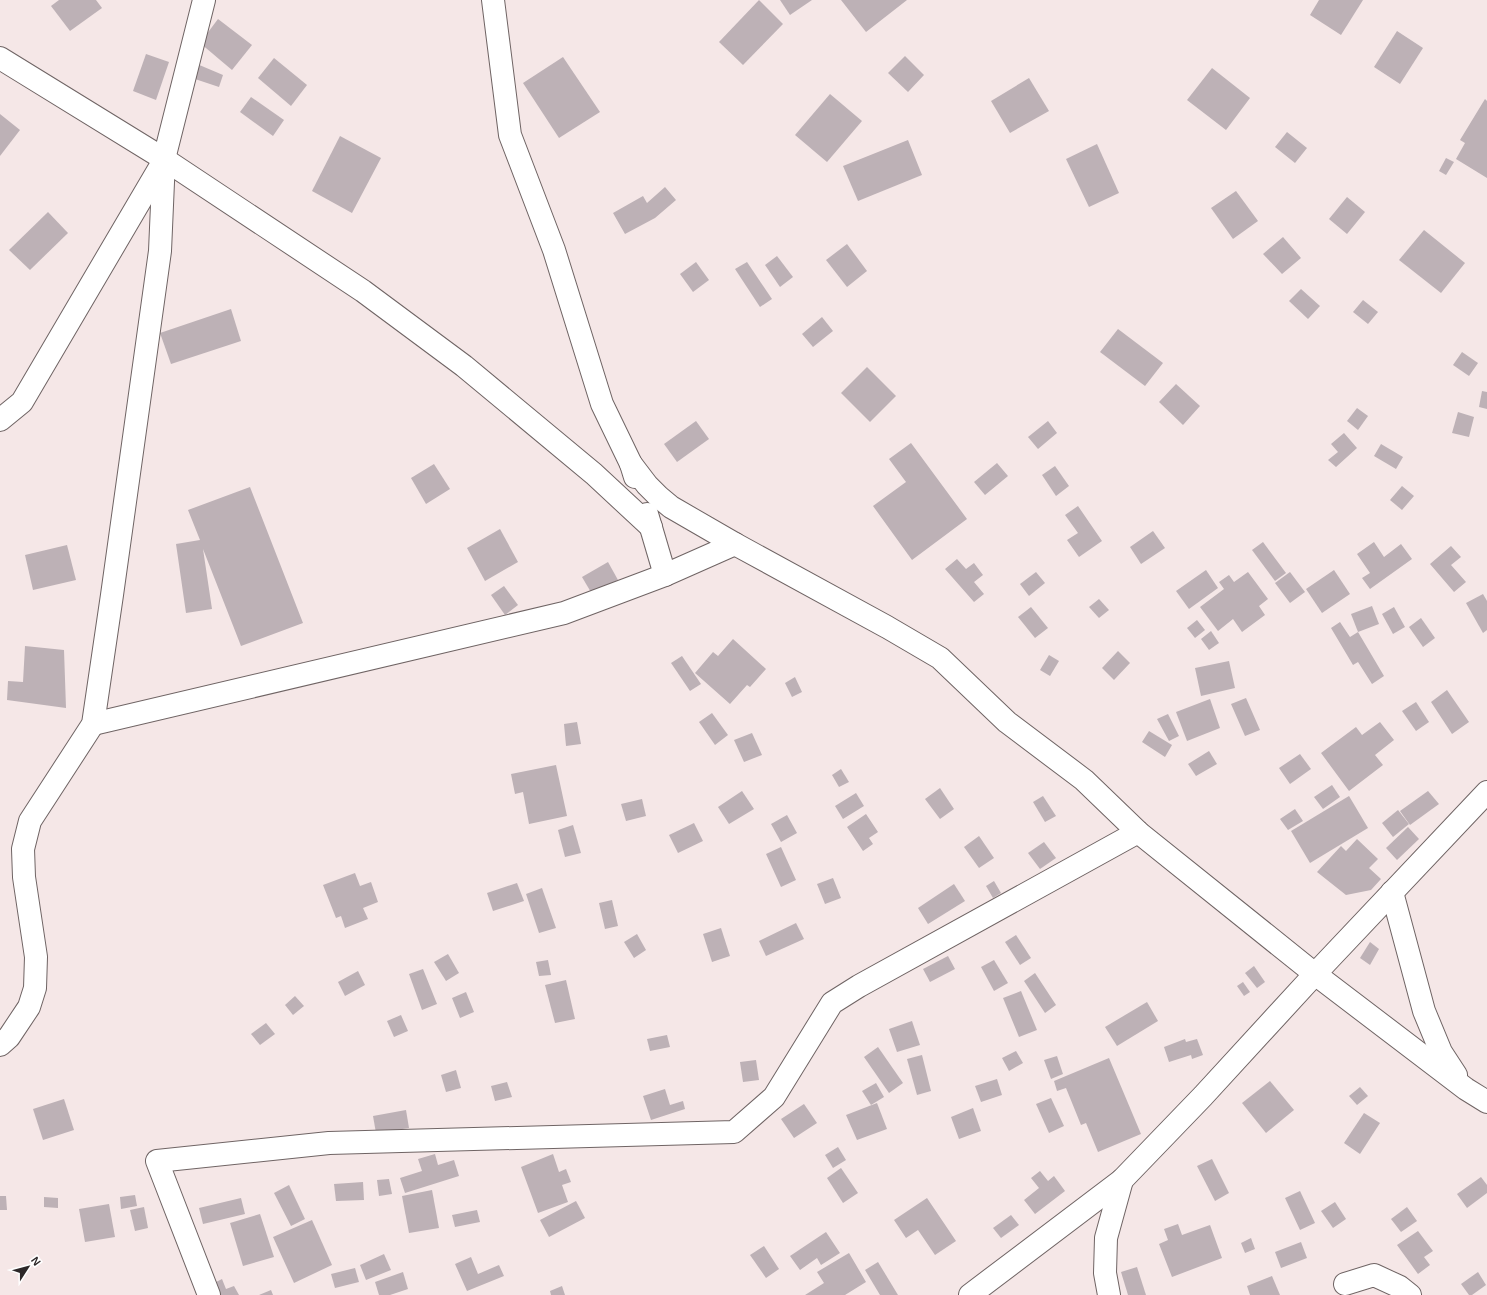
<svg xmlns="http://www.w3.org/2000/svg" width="1487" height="1295" viewBox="0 0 1487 1295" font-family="Helvetica,sans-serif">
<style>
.building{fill:#bdb1b6}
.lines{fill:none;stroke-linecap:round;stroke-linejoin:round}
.street-casing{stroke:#6f6464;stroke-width:24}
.street{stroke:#fff;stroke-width:22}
</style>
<rect width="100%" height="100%" fill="#f5e7e7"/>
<!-- building -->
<g class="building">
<path d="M59,0H96L102,8L70,31L51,6Z"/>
<path d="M759,0L783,24L743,65L719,42Z"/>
<path d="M780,0H812L790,15Z"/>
<path d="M841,0H907L866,32Z"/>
<path d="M1319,0H1363L1341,35L1310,15Z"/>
<path d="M218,19L252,45L232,70L200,43Z"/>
<path d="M1397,31L1423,48L1400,84L1374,67Z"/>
<path d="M146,54L169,62L156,100L133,91Z"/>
<path d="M905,56L924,75L908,92L888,73Z"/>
<path d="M563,57L600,112L559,138L523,83Z"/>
<path d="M274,58L307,85L291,106L258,78Z"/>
<path d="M197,64L223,75L219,87L192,78Z"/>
<path d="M1212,68L1250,98L1226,130L1187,100Z"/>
<path d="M1029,78L1049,111L1010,133L991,101Z"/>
<path d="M830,94L862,121L827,162L795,135Z"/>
<path d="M251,97L284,120L273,136L240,112Z"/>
<path d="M1485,99L1487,101V178L1456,159L1465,143L1460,140Z"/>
<path d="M0,114L20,130L0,156Z"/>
<path d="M1287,132L1307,148L1295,163L1275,147Z"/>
<path d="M340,136L381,158L352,213L312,191Z"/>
<path d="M908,140L922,175L858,201L843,166Z"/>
<path d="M1097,144L1119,193L1089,207L1066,159Z"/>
<path d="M1446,158L1454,162L1446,175L1439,171Z"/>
<path d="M665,187L676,200L655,218L625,234L613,213L643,196L647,203Z"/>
<path d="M1236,191L1258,221L1233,239L1211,208Z"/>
<path d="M1347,197L1365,212L1347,234L1329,219Z"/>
<path d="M48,212L68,233L30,270L9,250Z"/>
<path d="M1424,230L1465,263L1441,293L1399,260Z"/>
<path d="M1283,237L1301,258L1282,274L1263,254Z"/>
<path d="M847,244L867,271L847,287L826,260Z"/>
<path d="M777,256L793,277L780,287L765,265Z"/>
<path d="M696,262L709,280L693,292L680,274Z"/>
<path d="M747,262L772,299L760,307L735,269Z"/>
<path d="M1301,289L1320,306L1308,319L1289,301Z"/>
<path d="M1363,300L1378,312L1368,324L1353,312Z"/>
<path d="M231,309L241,341L171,364L160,333Z"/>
<path d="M822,317L833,331L813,347L802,334Z"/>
<path d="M1118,329L1163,363L1145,386L1100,352Z"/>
<path d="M1462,352L1478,363L1469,376L1453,365Z"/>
<path d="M867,367L896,396L870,422L841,393Z"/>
<path d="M1176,384L1200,406L1183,425L1159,402Z"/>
<path d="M1482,391L1487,392V409L1479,407Z"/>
<path d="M1357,408L1368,416L1358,430L1347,421Z"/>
<path d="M1458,412L1474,417L1469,437L1452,433Z"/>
<path d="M696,421L709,439L677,462L664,444Z"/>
<path d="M1048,421L1057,433L1038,449L1028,437Z"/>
<path d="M1344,433L1357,448L1336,467L1328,460L1338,452L1331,444Z"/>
<path d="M911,443L967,519L912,560L873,506L906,482L889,459Z"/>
<path d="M1381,444L1403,457L1396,469L1374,456Z"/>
<path d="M997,463L1008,476L985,495L974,482Z"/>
<path d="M434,464L450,489L426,504L411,478Z"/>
<path d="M1055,466L1069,486L1056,496L1042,475Z"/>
<path d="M1402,486L1414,496L1402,510L1390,500Z"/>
<path d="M250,487L303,623L241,646L203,549L212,609L186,613L176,544L200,540L188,510Z"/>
<path d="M1078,506L1102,541L1079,557L1067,540L1078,533L1065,515Z"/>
<path d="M500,529L518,562L485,581L467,548Z"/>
<path d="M1153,531L1165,548L1141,564L1130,547Z"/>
<path d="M1263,542L1286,573L1275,581L1252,550Z"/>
<path d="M1374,542L1384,557L1401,544L1412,559L1370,589L1362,578L1370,573L1357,554Z"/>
<path d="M67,545L76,580L33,590L25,555Z"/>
<path d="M1451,546L1461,557L1451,565L1466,582L1454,592L1430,564Z"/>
<path d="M957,559L966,569L974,563L983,575L974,582L984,594L974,602L945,569Z"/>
<path d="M608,562L618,580L592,594L582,577Z"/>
<path d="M1206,570L1218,588L1189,609L1176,591Z"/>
<path d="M1334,570L1350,594L1322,613L1306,589Z"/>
<path d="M1036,572L1045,583L1029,596L1020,584Z"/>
<path d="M1248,572L1268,599L1259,606L1265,615L1242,632L1233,619L1218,631L1200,607L1224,589L1219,582L1229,575L1234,582Z"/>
<path d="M1290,572L1305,592L1290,603L1275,583Z"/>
<path d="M504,586L518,605L505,615L491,595Z"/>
<path d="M1483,594L1487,601V630L1483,633L1466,603Z"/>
<path d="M1099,599L1109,610L1099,618L1089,607Z"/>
<path d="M1372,606L1379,624L1358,632L1351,614Z"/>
<path d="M1031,607L1048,628L1035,638L1018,617Z"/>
<path d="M1394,607L1405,627L1393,634L1382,614Z"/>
<path d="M1421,618L1435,638L1423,647L1409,627Z"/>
<path d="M1197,620L1205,630L1195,638L1187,628Z"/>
<path d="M1340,622L1350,637L1358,632L1384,676L1372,684L1358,662L1353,665L1331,628Z"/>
<path d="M1211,631L1219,643L1209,650L1201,639Z"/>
<path d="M733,639L766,669L750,687L747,685L730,704L695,673L713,652L718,656Z"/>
<path d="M25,646L64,650L66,708L7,700L8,681L23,682Z"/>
<path d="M1118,651L1130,663L1114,680L1102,668Z"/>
<path d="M1049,655L1059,661L1050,676L1040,670Z"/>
<path d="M682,656L701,684L690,691L671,663Z"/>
<path d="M1229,661L1235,688L1201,696L1195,668Z"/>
<path d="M795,677L802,692L792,697L785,683Z"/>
<path d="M1447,690L1469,722L1452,734L1431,702Z"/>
<path d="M1246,698L1260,730L1245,736L1231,704Z"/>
<path d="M1210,699L1220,728L1187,741L1176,712Z"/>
<path d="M1416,702L1429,722L1416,731L1402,711Z"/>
<path d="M712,713L728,735L715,745L699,722Z"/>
<path d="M1168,714L1179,736L1169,741L1157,719Z"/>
<path d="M577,722L581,744L566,746L564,724Z"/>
<path d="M1380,722L1394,740L1375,755L1383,765L1349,791L1321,753L1356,727L1362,735Z"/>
<path d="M1149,731L1172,745L1165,757L1142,742Z"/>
<path d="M752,733L762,755L744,762L734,740Z"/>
<path d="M1209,751L1217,764L1196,776L1188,764Z"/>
<path d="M1300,754L1311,769L1290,784L1279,768Z"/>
<path d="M556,765L567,816L529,824L523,792L515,794L511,774Z"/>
<path d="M841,769L849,782L839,787L832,775Z"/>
<path d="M1332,785L1340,797L1323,809L1314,797Z"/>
<path d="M940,788L954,809L940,819L925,799Z"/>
<path d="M742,791L754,809L729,824L718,807Z"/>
<path d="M1428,791L1439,804L1410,825L1400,811Z"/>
<path d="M856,793L864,806L843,819L835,806Z"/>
<path d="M1043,796L1056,816L1045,822L1033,802Z"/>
<path d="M1349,796L1368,828L1310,863L1291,831Z"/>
<path d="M642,799L646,816L626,821L621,804Z"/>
<path d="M1295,809L1303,821L1288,830L1280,819Z"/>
<path d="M1398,810L1409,824L1393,837L1382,823Z"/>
<path d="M866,814L878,832L869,838L873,844L863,851L847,827Z"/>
<path d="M787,815L797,833L781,842L771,824Z"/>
<path d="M694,823L703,841L678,853L669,835Z"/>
<path d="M573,825L581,853L565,857L558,830Z"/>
<path d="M1408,827L1419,839L1397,860L1386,848Z"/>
<path d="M979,836L994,858L979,868L964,847Z"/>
<path d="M1357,839L1378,859L1369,868L1381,879L1371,890L1346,895L1317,872L1341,846L1346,851Z"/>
<path d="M1044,842L1056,858L1040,869L1028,853Z"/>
<path d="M781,847L796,880L781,887L766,854Z"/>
<path d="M355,873L360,886L371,882L378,902L363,908L368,919L345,928L341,916L336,918L323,885Z"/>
<path d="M833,878L841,898L825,904L817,884Z"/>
<path d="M994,881L1001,893L993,898L986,886Z"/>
<path d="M517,883L524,901L493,911L487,893Z"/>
<path d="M954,884L965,901L928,924L918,908Z"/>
<path d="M542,888L556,928L539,933L526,894Z"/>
<path d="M612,900L618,926L605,929L599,903Z"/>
<path d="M796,923L804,939L766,956L759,941Z"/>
<path d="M721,928L730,956L712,962L703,934Z"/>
<path d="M637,934L646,950L634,958L624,942Z"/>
<path d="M1016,935L1031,958L1020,965L1005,942Z"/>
<path d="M1370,942L1379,949L1370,965L1360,958Z"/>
<path d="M448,954L459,973L446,981L434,962Z"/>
<path d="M948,956L955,969L930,982L923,969Z"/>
<path d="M548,960L551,975L539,976L536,962Z"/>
<path d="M994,960L1008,983L994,991L981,967Z"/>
<path d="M1254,966L1265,982L1257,988L1245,973Z"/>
<path d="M423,969L437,1004L422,1010L409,974Z"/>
<path d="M358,971L365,985L345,996L338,982Z"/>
<path d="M1035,973L1056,1005L1045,1013L1024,981Z"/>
<path d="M566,980L575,1019L555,1023L545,985Z"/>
<path d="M1243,982L1250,992L1244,996L1237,986Z"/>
<path d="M1021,991L1037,1030L1019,1037L1003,998Z"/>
<path d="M466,992L474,1012L460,1018L452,998Z"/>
<path d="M295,996L304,1006L293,1015L285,1005Z"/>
<path d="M1147,1002L1158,1021L1117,1046L1105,1027Z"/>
<path d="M401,1015L408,1031L394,1037L387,1021Z"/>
<path d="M912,1021L920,1045L897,1052L889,1029Z"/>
<path d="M266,1023L275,1034L260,1045L251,1034Z"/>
<path d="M667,1035L670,1047L650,1051L647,1039Z"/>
<path d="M1185,1039L1186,1042L1197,1039L1203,1055L1192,1059L1191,1055L1169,1062L1164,1047Z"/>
<path d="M878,1047L903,1083L889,1093L864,1057Z"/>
<path d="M1016,1051L1023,1063L1009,1071L1002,1058Z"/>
<path d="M922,1055L931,1091L917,1095L907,1059Z"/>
<path d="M1057,1056L1063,1074L1051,1079L1044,1060Z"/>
<path d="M1109,1058L1141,1134L1098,1152L1086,1123L1081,1125L1066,1088L1057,1091L1054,1081Z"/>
<path d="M756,1060L759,1080L743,1082L740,1062Z"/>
<path d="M456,1070L461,1088L446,1092L441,1075Z"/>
<path d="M997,1079L1002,1095L981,1102L975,1086Z"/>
<path d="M1270,1081L1294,1110L1266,1133L1242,1103Z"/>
<path d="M507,1082L512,1097L495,1101L491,1086Z"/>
<path d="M876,1083L884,1097L871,1105L862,1091Z"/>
<path d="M1360,1087L1368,1096L1357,1105L1349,1096Z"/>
<path d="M665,1089L670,1105L683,1101L685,1109L651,1120L643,1096Z"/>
<path d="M1051,1098L1064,1126L1049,1133L1036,1104Z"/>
<path d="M64,1099L74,1130L43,1140L33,1109Z"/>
<path d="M877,1103L887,1129L857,1140L846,1115Z"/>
<path d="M804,1104L817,1123L794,1138L781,1119Z"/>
<path d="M973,1108L981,1131L959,1139L951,1117Z"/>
<path d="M406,1110L409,1128L376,1133L373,1116Z"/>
<path d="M1364,1113L1380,1123L1360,1154L1344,1143Z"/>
<path d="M838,1147L846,1160L833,1168L825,1155Z"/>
<path d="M435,1154L438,1165L454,1160L459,1176L405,1193L400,1178L422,1171L418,1159Z"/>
<path d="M553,1154L559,1172L566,1169L571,1182L562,1185L568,1202L538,1213L521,1167Z"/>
<path d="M1212,1159L1229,1193L1215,1201L1197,1166Z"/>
<path d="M841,1168L858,1193L843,1203L827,1178Z"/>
<path d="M1040,1171L1048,1181L1054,1176L1065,1191L1035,1214L1024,1200L1039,1188L1031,1178Z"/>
<path d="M1481,1177L1487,1185V1193L1467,1208L1457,1194Z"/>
<path d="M389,1179L392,1194L379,1196L377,1180Z"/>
<path d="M363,1182L364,1200L336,1201L334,1184Z"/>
<path d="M289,1185L305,1219L291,1226L274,1193Z"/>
<path d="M432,1190L439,1228L409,1233L402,1196Z"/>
<path d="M1300,1191L1315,1223L1300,1230L1285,1198Z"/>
<path d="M135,1195L137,1206L121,1209L120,1197Z"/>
<path d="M0,1196H6L7,1210H0Z"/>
<path d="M44,1197L58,1198V1208L44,1207Z"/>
<path d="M241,1198L245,1214L203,1224L199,1208Z"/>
<path d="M927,1198L956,1241L935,1255L918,1230L906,1238L894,1220Z"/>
<path d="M576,1201L585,1218L549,1237L540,1220Z"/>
<path d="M1335,1202L1346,1219L1333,1228L1321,1211Z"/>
<path d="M109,1204L115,1237L85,1242L79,1209Z"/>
<path d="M144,1207L148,1228L135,1231L130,1210Z"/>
<path d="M1407,1207L1417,1221L1401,1232L1391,1219Z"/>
<path d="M477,1210L480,1222L455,1227L452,1215Z"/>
<path d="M260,1214L274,1257L243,1266L230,1223Z"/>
<path d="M1011,1215L1019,1225L1001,1238L993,1228Z"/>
<path d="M312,1220L332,1265L294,1283L273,1237Z"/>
<path d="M1178,1224L1182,1235L1210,1225L1222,1258L1172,1277L1159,1244L1168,1240L1164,1229Z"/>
<path d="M1418,1231L1433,1251L1424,1257L1430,1265L1418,1274L1397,1245Z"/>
<path d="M826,1232L840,1253L821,1265L817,1258L800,1270L790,1256Z"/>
<path d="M1251,1238L1255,1249L1245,1253L1241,1243Z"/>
<path d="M1301,1242L1307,1258L1281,1268L1275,1252Z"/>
<path d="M764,1246L779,1269L766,1278L750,1255Z"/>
<path d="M849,1253L866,1282L845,1295H805L824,1283L817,1272Z"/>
<path d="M384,1254L391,1270L366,1280L360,1265Z"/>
<path d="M471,1257L478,1274L499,1265L504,1276L467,1291L455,1264Z"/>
<path d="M878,1262L898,1295H880L865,1270Z"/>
<path d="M1137,1267L1146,1295H1128L1121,1272Z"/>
<path d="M355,1268L359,1282L335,1288L331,1274Z"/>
<path d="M403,1272L408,1289L390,1295H379L375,1282Z"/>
<path d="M1478,1272L1486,1285L1472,1295H1469L1461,1284Z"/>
<path d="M1272,1276L1280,1295H1250L1247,1286Z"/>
<path d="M222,1279L226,1289L234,1286L239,1295H217L212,1284Z"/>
<path d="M562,1286L565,1295H551L550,1291Z"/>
<path d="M271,1290L273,1295H259Z"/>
</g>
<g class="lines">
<!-- street casing -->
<g class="street-casing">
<g id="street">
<path d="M493,0L510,135L554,250L602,404L631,464L635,477"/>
<path d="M0,58L164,159L363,291L464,366L594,474L651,527"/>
<path d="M0,420L22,402L163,162"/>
<path d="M631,464L647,485L659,497L671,507L735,544L887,627L940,658L1007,722L1084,780L1138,832L1315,974L1466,1089L1487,1102"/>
<path d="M647,514L665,575"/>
<path d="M93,724L564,613L665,575L735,544"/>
<path d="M1392,892L1424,1011L1441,1052L1456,1075"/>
<path d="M0,1045L9,1037L29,1007L35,988L36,957L24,877L23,849L30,821L93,724L112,595L160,251L164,159L204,0"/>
<path d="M1345,1284L1374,1275L1400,1287L1410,1295"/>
<path d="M209,1295L157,1161L329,1143L734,1132L774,1097L832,1003L859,986L1138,832"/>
<path d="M970,1295L1122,1180L1203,1096L1315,974L1487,792"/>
<path d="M1109,1295L1105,1273L1106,1238L1122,1180"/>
</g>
</g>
<!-- street -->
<use href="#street" class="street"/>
</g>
<!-- north arrow -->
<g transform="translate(28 1267) rotate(54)" stroke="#ffffff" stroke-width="3" paint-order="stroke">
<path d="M0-3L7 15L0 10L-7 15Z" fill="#2c2728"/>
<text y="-6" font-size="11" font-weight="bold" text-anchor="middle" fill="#2c2728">N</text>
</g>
</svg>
